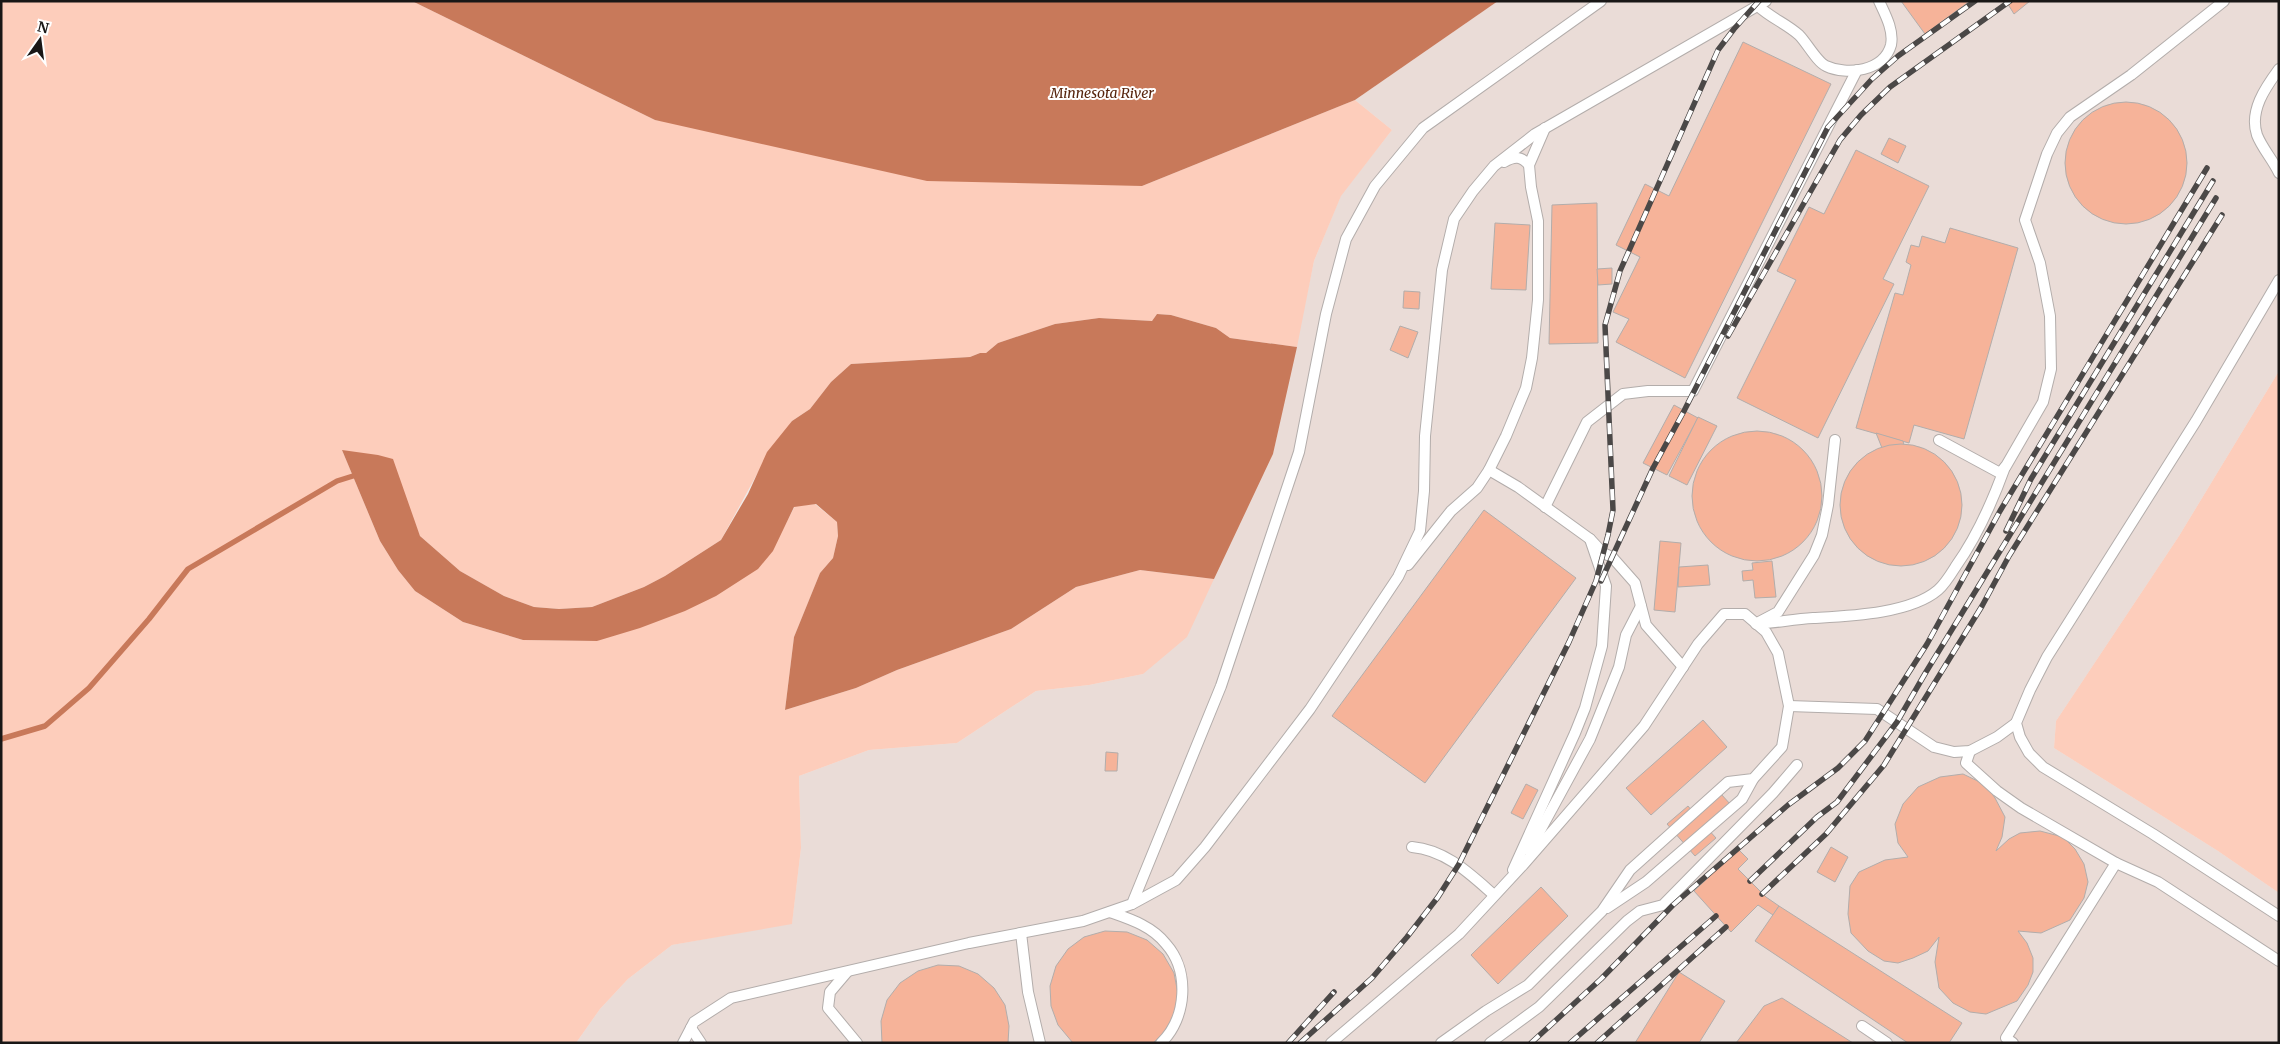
<svg xmlns="http://www.w3.org/2000/svg" width="2280" height="1044" viewBox="0 0 2280 1044" font-family="Merriweather,serif">
<style>
.built{fill:#eadcd7}
.green{fill:#fdcdbb}
.water{fill:#c8795a}
.lines{fill:none;stroke-linecap:round;stroke-linejoin:round}
.stream{stroke:#c8795a;stroke-width:5.5}
.building{fill:#f6b399;stroke:#b2adab}
.lane-casing{stroke:#b3adab;stroke-width:12}
.lane{stroke:#fff;stroke-width:10}
.rail-casing{stroke:#4b4847;stroke-width:5.5}
.rail{stroke:#fff;stroke-width:4;stroke-dasharray:11;stroke-linecap:butt}
.labels{text-anchor:middle;dominant-baseline:central;stroke-width:4;stroke-linejoin:round;paint-order:stroke}
.water-label{font-size:14px;font-style:italic;fill:#56230c;stroke:#fff}
</style>
<rect width="100%" height="100%" fill="#efe9e7"/>
<!-- built -->
<path class="built" d="M1498,1H2279V371L2179,536L2056,721L2054,748L2218,851L2279,893V1043H576L600,1009L628,979L672,945L792,923L801,848L799,776L869,750L957,743L1036,691L1089,685L1143,674L1273,454L1314,261L1341,195L1392,130L1355,100Z"/>
<!-- green -->
<g class="green">
<path d="M1,1H412L655,120L1142,186L1355,100L1392,130L1341,196L1314,261L1297,347L1230,338L1216,328L1171,315L1157,314L1152,321L1099,318L1055,324L998,343L986,353H980L970,357L851,364L831,382L810,409L792,421L757,474L721,540L665,576L644,587L592,607L559,609L534,607L504,596L460,571L420,536L410,511L342,450L380,541L398,570L415,591L463,622L523,640L597,641L785,525L795,506L815,504L837,522L838,536L833,558L820,573L794,637L785,710L856,688L897,670L1011,629L1076,587L1140,570L1214,579L1187,637L1143,674L1089,685L1036,691L957,743L869,750L799,776L801,848L792,924L672,945L628,979L600,1009L576,1043H1Z"/>
<path d="M2279,371V893L2218,851L2054,748L2056,721L2179,536Z"/>
</g>
<!-- water -->
<g class="water">
<path d="M412,1H1498L1355,100L1142,186L927,181L655,120Z"/>
<path d="M1157,314L1171,315L1216,328L1230,338L1297,347L1273,454L1214,579L1140,570L1076,587L1011,629L897,670L856,688L785,710L794,637L820,573L833,558L838,536L837,522L816,504L794,507L773,551L758,569L716,596L685,611L640,628L597,641L523,640L463,622L415,591L398,570L380,541L342,450L378,455L393,459L420,536L460,571L504,596L534,607L559,609L592,607L644,587L665,576L721,540L748,494L767,452L792,421L810,409L831,382L851,364L970,357L980,353H986L998,343L1055,324L1099,318L1152,321Z"/>
</g>
<g class="lines">
<!-- stream -->
<path class="stream" d="M1,739L45,726L89,688L149,619L188,569L337,481L353,476"/>
</g>
<!-- building -->
<g class="building">
<path d="M1901,1H1970L1925,34Z"/>
<path d="M2006,1H2030L2014,14Z"/>
<path d="M1743,42L1831,84L1685,378L1616,342L1629,319L1613,312L1640,257L1616,245L1645,184L1669,196Z"/>
<circle cx="2126" cy="163" r="61"/>
<path d="M1889,138L1906,146L1898,163L1881,154Z"/>
<path d="M1856,150L1929,186L1883,279L1894,284L1818,438L1737,398L1796,280L1777,271L1809,207L1824,214Z"/>
<path d="M1597,203L1598,343L1549,344L1552,205Z"/>
<path d="M1495,223L1530,225L1526,290L1491,289Z"/>
<path d="M1950,228L2018,248L1964,439L1914,425L1909,443L1856,428L1895,293L1903,295L1911,265L1906,262L1911,245L1919,247L1922,236L1945,243Z"/>
<path d="M1612,268V284L1598,285L1597,269Z"/>
<path d="M1404,291L1420,292L1419,309L1403,308Z"/>
<path d="M1400,326L1418,332L1408,358L1390,350Z"/>
<path d="M1674,405L1698,418L1667,475L1643,463Z"/>
<path d="M1698,417L1717,426L1687,485L1669,476Z"/>
<circle cx="1757" cy="496" r="65"/>
<path d="M1876,433L1903,441L1904,445L1882,448Z"/>
<circle cx="1901" cy="505" r="61"/>
<path d="M1484,510L1576,578L1425,783L1332,716Z"/>
<path d="M1660,541L1681,543L1675,612L1654,610Z"/>
<path d="M1772,561L1776,597L1755,598L1753,580L1743,581L1742,571L1753,570L1752,563Z"/>
<path d="M1708,565L1710,585L1678,587L1679,567Z"/>
<path d="M1703,720L1727,747L1651,815L1626,788Z"/>
<path d="M1106,752L1118,753L1117,771H1105Z"/>
<path d="M1963,774L1986,785L1995,798L2005,817L2002,837L1996,851L2009,839L2020,833L2040,831L2063,837L2075,849L2084,864L2088,882L2084,898L2070,920L2041,933L2018,931L2027,943L2033,958V972L2028,985L2017,1001L1986,1014L1970,1012L1953,1003L1939,988L1935,962L1939,937L1928,951L1913,958L1898,963L1884,961L1868,951L1851,933L1848,914L1850,886L1859,872L1885,860L1908,857L1898,843L1895,824L1903,804L1918,787L1940,777Z"/>
<path d="M1526,784L1538,790L1523,819L1511,813Z"/>
<path d="M1721,794L1731,805L1706,827L1716,838L1695,856L1667,824L1688,806L1696,816Z"/>
<path d="M1831,847L1848,857L1835,882L1817,872Z"/>
<path d="M1738,849L1748,859L1738,869L1766,897L1779,906L1773,915L1758,905L1731,932L1694,891Z"/>
<path d="M1541,887L1568,916L1498,984L1471,955Z"/>
<path d="M1779,906L1962,1023L1949,1043H1908L1755,941Z"/>
<path d="M1105,931L1127,932L1147,940L1163,954L1174,973L1178,994L1174,1015L1163,1034L1153,1043H1073L1058,1025L1051,1006L1050,986L1056,966L1068,949L1084,937Z"/>
<path d="M938,965L959,966L978,974L994,988L1005,1005L1009,1026L1008,1043H882L881,1021L887,1000L900,983L918,971Z"/>
<path d="M1679,972L1725,1001L1699,1043H1635Z"/>
<path d="M1782,998L1853,1043H1736L1764,1006Z"/>
</g>
<g class="lines">
<!-- lane casing -->
<g class="lane-casing">
<g id="lane">
<path d="M1758,6C1771,18 1787,24 1799,35C1807,43 1817,62 1826,66C1847,76 1884,71 1891,45C1894,30 1885,14 1879,1"/>
<path d="M2279,69C2265,88 2249,111 2257,135C2262,148 2273,160 2279,173"/>
<path d="M1504,162C1515,156 1521,156 1529,165"/>
<path d="M2279,280L2196,421L2047,657L2030,690L2016,723L2020,737L2029,753L2043,767L2153,834L2279,916"/>
<path d="M1939,440L2000,473L2006,466L2043,402L2051,369L2050,316L2040,263L2025,220L2047,154L2057,133L2070,117L2131,75L2224,1"/>
<path d="M1489,470L1518,487L1590,539L1603,553L1612,557L1635,583L1646,625L1683,667"/>
<path d="M1545,507L1587,422L1623,394L1648,391H1693L1857,70"/>
<path d="M1408,565L1451,511L1477,488L1489,470L1506,436L1526,388L1532,358L1538,300V221L1531,187L1529,165L1545,128"/>
<path d="M1759,622L1778,612L1814,555L1822,535L1828,505L1835,440"/>
<path d="M1756,624C1775,623 1794,619 1813,618C1848,616 1910,614 1938,590C1945,584 1951,574 1956,566C1978,535 1992,503 2005,467"/>
<path d="M1789,706L1877,709L1934,747L1954,752L1970,751L1997,737L2016,723"/>
<path d="M1970,751L1966,763L1997,791L2021,808L2116,863L2158,882L2279,961"/>
<path d="M1412,847C1446,850 1470,874 1494,895"/>
<path d="M1529,851L1590,739L1619,667L1626,635L1641,606"/>
<path d="M1513,870L1575,733L1585,708L1602,646L1606,586L1590,539"/>
<path d="M1132,904L1176,880L1205,847L1310,709L1398,577L1420,531L1424,491L1425,436L1442,270L1454,219L1473,191L1494,166L1535,134L1766,1"/>
<path d="M1607,908L1646,882L1742,799L1753,779"/>
<path d="M1110,912C1130,919 1152,926 1166,944C1190,971 1187,1018 1161,1043"/>
<path d="M1021,933L1028,992L1040,1043"/>
<path d="M847,972L830,992L828,1008L857,1043"/>
<path d="M1862,1026L1887,1043"/>
<path d="M691,1028L701,1043"/>
<path d="M683,1043L694,1022L731,998L969,943L1083,921L1132,904L1221,686L1299,452L1326,314L1346,239L1375,186L1423,128L1601,1"/>
<path d="M1331,1043L1459,934L1523,865L1644,726L1698,644L1724,614H1745L1766,632L1778,653L1789,706L1782,747L1753,779L1728,782L1630,870L1602,911L1528,985L1486,1011L1441,1043"/>
<path d="M1490,1043L1539,1007L1627,921L1640,911L1663,905L1773,793L1797,765"/>
<path d="M2013,1043L2006,1038L2116,863"/>
</g>
</g>
<!-- lane -->
<use href="#lane" class="lane"/>
<!-- rail casing -->
<g class="rail-casing">
<g id="rail">
<path d="M1728,336L1840,140L1861,115L1890,87L2010,1"/>
<path d="M2006,531L2031,479L2213,181"/>
<path d="M1601,581L1653,468L1684,411L1828,127L1872,79L1898,56L1975,1"/>
<path d="M1750,881L1817,817L1837,802L1897,722L1926,672L2216,198"/>
<path d="M1762,894L1826,834L1884,765L1982,606L2009,556L2222,215"/>
<path d="M1288,1043L1334,992"/>
<path d="M1300,1043L1372,978L1407,937L1438,897L1459,864L1569,642L1596,581L1608,535L1613,510L1605,325L1620,271L1718,50L1734,29L1759,1"/>
<path d="M1531,1043L1601,979L1673,905L1788,805L1838,768L1865,741L1927,644L2000,511L2207,168"/>
<path d="M1570,1043L1716,916"/>
<path d="M1597,1043L1726,927"/>
</g>
</g>
<!-- rail -->
<use href="#rail" class="rail"/>
</g>
<g class="labels">
<!-- water labels -->
<g class="water-label">
<text x="1102" y="93">Minnesota River</text>
</g>
</g>
<!-- border -->
<rect width="2280" height="1044" fill="none" stroke="#191716" stroke-width="5"/>
<!-- north arrow -->
<g transform="translate(40 40) rotate(14)" stroke="#ffffff" stroke-width="4" paint-order="stroke">
<path d="M0-4L9 19L0 12L-9 19Z" fill="#191716"/>
<text y="-8" font-size="14" font-weight="bold" text-anchor="middle" fill="#191716">N</text>
</g>
</svg>
